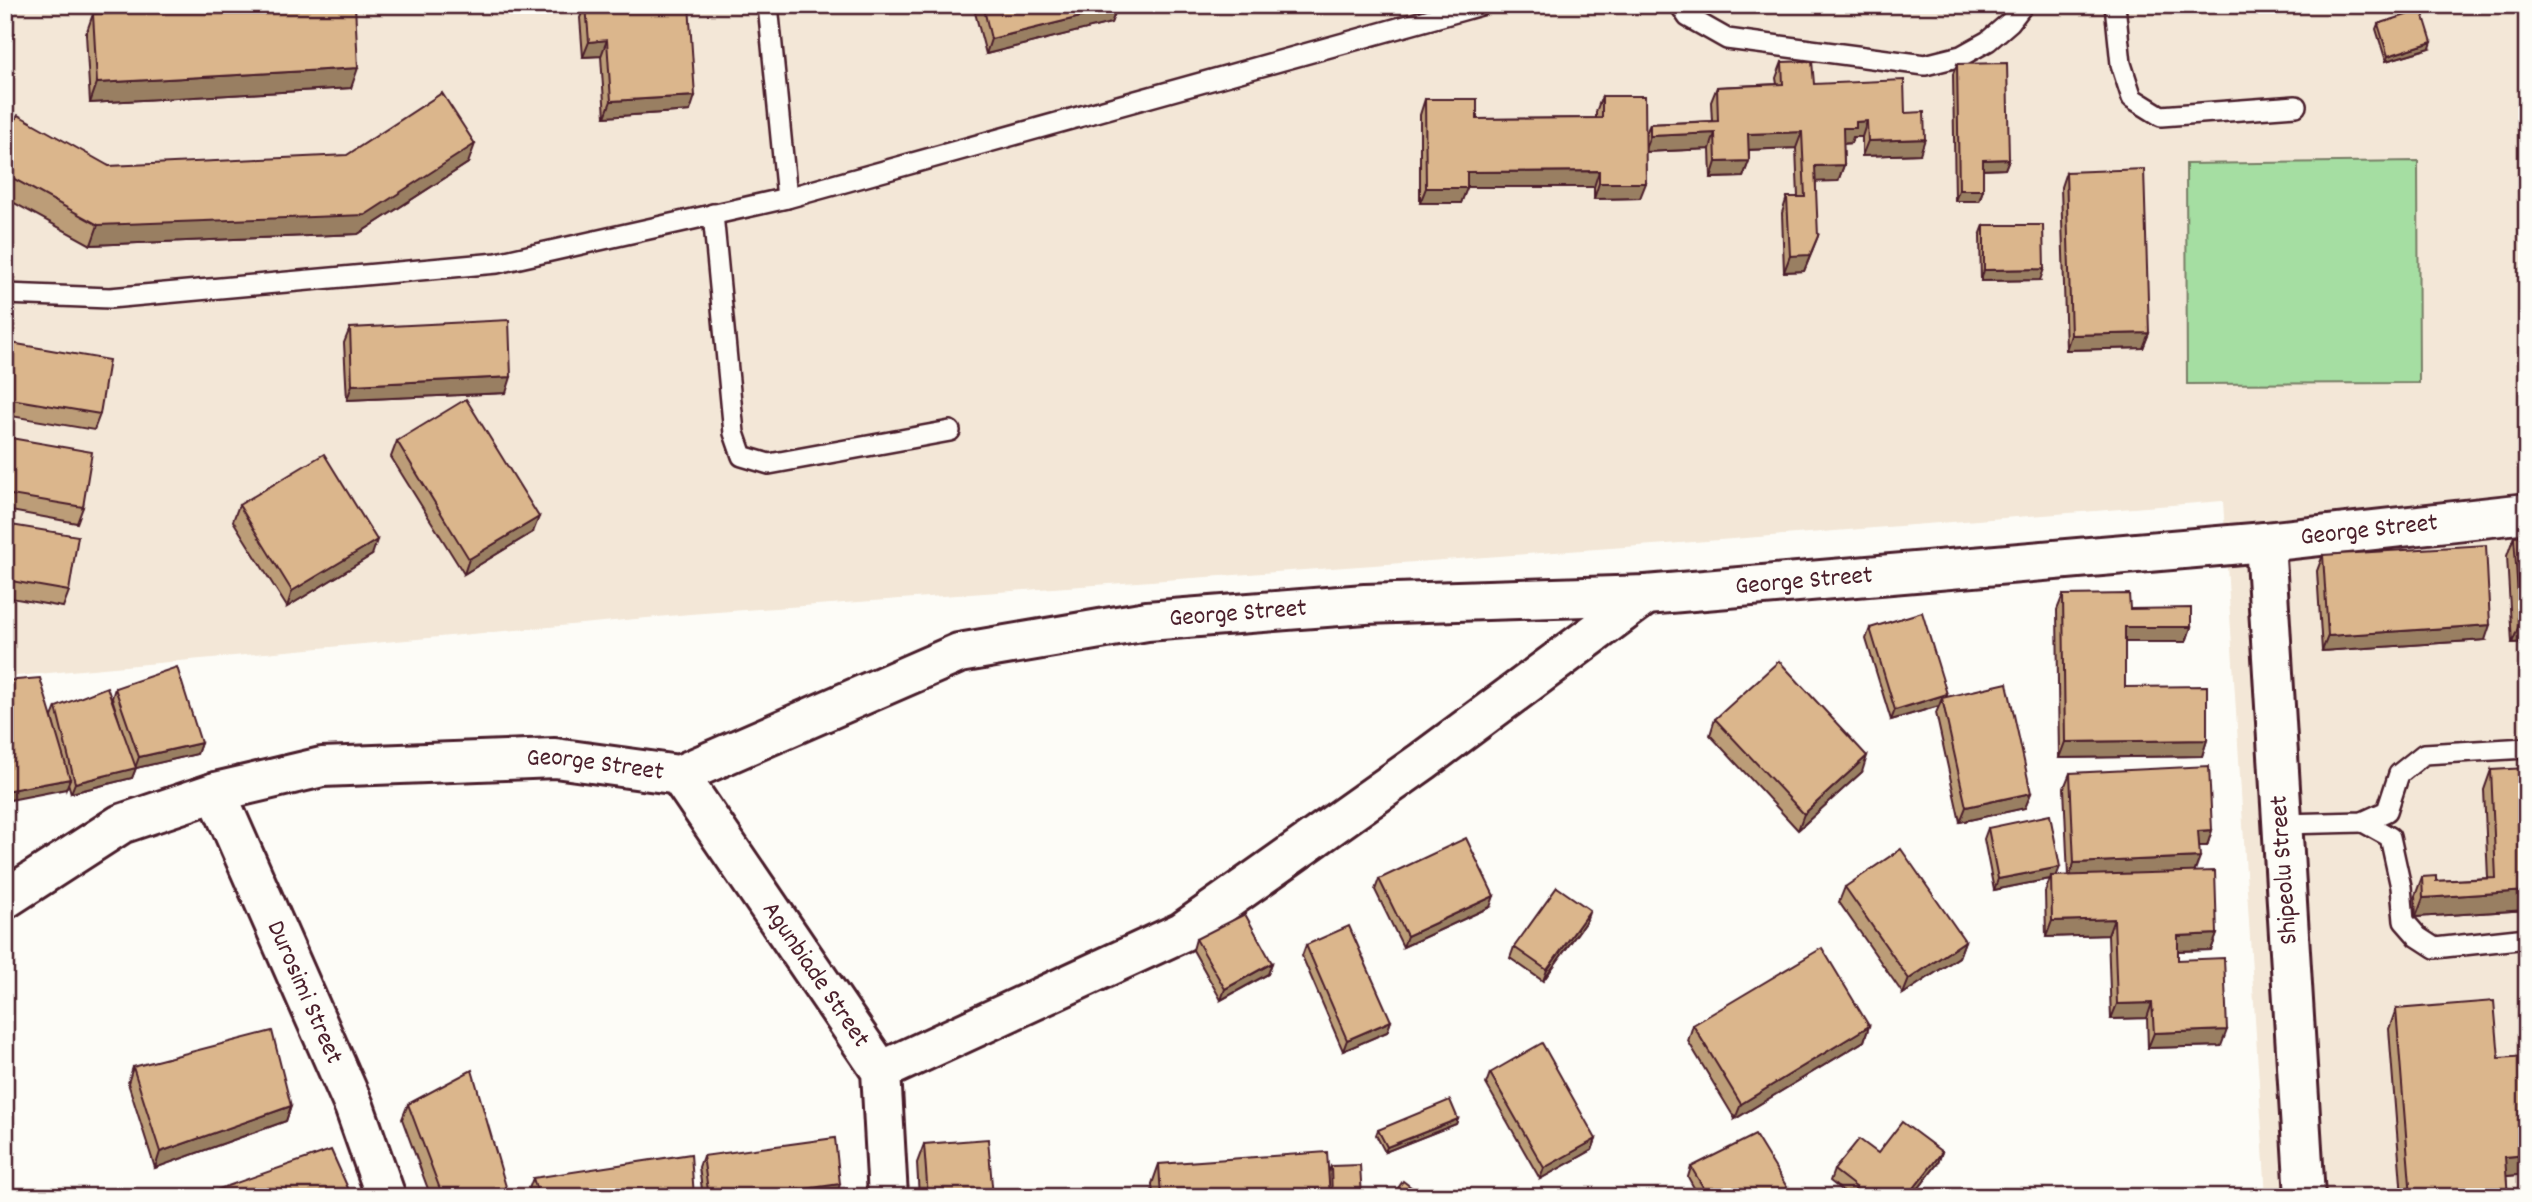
<svg xmlns="http://www.w3.org/2000/svg" width="2532" height="1202" viewBox="0 0 2532 1202" font-family="Dekko,sans-serif">
<style>
.built{fill:#f3e7d7}
.green{fill:#a5dea2;stroke:#787e66;stroke-width:2}
.lines{fill:none;stroke-linecap:round;stroke-linejoin:round}
.lane-casing{stroke:#4a1f2b;stroke-width:24}
.street-casing{stroke:#4a1f2b;stroke-width:44}
.secondary-casing{stroke:#4a1f2b;stroke-width:44}
.lane{stroke:#fdfcf7;stroke-width:19}
.street{stroke:#fdfcf7;stroke-width:38}
.secondary{stroke:#fdfcf7;stroke-width:38}
.wall{fill:#bc9d78;stroke:#4a1f2b;stroke-width:2}
.shaded-wall{fill:#997f62;stroke:#4a1f2b;stroke-width:2}
.building{fill:#dbb68c;stroke:#4a1f2b;stroke-width:2}
.labels{text-anchor:middle;dominant-baseline:central;stroke-width:5;stroke-linejoin:round;paint-order:stroke}
.street-label{font-size:26px;fill:#4a1f2b;stroke:#fdfcf7}
</style>
<rect width="100%" height="100%" fill="#fdfcf7"/>
<filter id="ink" filterUnits="userSpaceOnUse"><feTurbulence type="fractalNoise" baseFrequency=".0143" numOctaves="2"/><feDisplacementMap in="SourceGraphic" scale="14" xChannelSelector="R" yChannelSelector="G"/><feConvolveMatrix kernelMatrix="1 2 1 2 8 2 1 2 1" color-interpolation-filters="sRGB"/></filter>
<g filter="url(#ink)">
<!-- built -->
<path class="built" d="M5,5H2527V1197H2266L2223,501L1667,544L690,614L5,677Z"/>
<!-- green -->
<path class="green" d="M2418,161L2419,383L2187,384L2186,164Z"/>
<g class="lines">
<!-- lane casing -->
<g class="lane-casing">
<g id="lane">
<path d="M768,5L787,198"/>
<path d="M1680,5L1688,17L1727,39L1925,65L1961,56L1988,41L2010,22L2023,5"/>
<path d="M2115,5L2121,64L2132,98L2161,116L2296,106"/>
<path d="M713,214L734,433L742,456L769,464L950,431"/>
<path d="M5,294L110,298L497,263L787,198L1481,5"/>
<path d="M2363,822L2390,837L2401,887L2404,921L2418,937L2435,948L2527,938"/>
<path d="M2282,824L2363,822L2387,811L2399,774L2424,754L2527,748"/>
</g>
</g>
<!-- street casing -->
<g class="street-casing">
<g id="street">
<path id="s1" d="M679,775L881,1071L888,1197"/>
<path id="s2" d="M216,792L354,1106L386,1197"/>
<path id="s3" d="M5,899L121,824L216,792L322,767L555,758L679,775L959,653L1147,621L1365,604L1646,595L2265,542"/>
<path d="M881,1071L1182,932L1423,761L1646,595"/>
</g>
</g>
<!-- secondary casing -->
<g class="secondary-casing">
<g id="secondary">
<path id="s4" d="M2305,1197L2265,542L2527,513"/>
</g>
</g>
<!-- lane -->
<use href="#lane" class="lane"/>
<!-- street -->
<use href="#street" class="street"/>
<!-- secondary -->
<use href="#secondary" class="secondary"/>
</g>
<!-- wall -->
<g class="wall">
<path d="M151,5H199L200,10L264,7V5H355L351,88L90,103L86,34L93,14L149,11Z"/>
<path d="M585,5H689L690,111L605,117L601,56L583,57L580,18Z"/>
<path d="M973,5H1116L1117,8L1111,23L986,54Z"/>
<path d="M2378,24L2430,48L2386,61L2376,29Z"/>
<path d="M1782,62L1814,84L1905,113L1920,154L1862,156V137H1853L1851,143L1843,144L1844,165L1838,181H1816L1812,252L1804,271L1784,272L1782,213L1787,197H1798L1796,148L1749,150V161L1743,177L1711,178L1710,149L1645,152L1640,198L1594,199V187H1467L1461,203H1420V115L1425,99L1477,119L1596,118V112L1602,96L1645,136L1650,124L1712,121L1711,102L1717,87L1777,84L1776,78Z"/>
<path d="M1957,64L2009,159L2005,169L1983,170V190L1979,201H1955L1953,74Z"/>
<path d="M5,139L109,166L468,163L358,234L91,245L5,198Z"/>
<path d="M2066,172L2149,333L2143,348L2066,350L2061,187Z"/>
<path d="M1984,225L2040,280L1981,281L1980,236Z"/>
<path d="M350,328L506,393L347,400L344,343Z"/>
<path d="M5,342L100,414L94,430L5,415Z"/>
<path d="M5,437L83,507L77,523L5,510Z"/>
<path d="M397,441L533,532L464,574L391,457Z"/>
<path d="M239,505L372,555L287,607L233,521Z"/>
<path d="M5,524L69,591L63,607L5,597Z"/>
<path d="M2514,536L2527,642L2512,643L2507,556Z"/>
<path d="M2323,555L2485,640L2322,651L2317,571Z"/>
<path d="M2063,595L2130,609L2191,627L2186,642H2125V687L2207,740L2202,756L2059,758L2057,610Z"/>
<path d="M1870,628L1946,697L2031,793L2025,808L1960,822L1936,713L1939,706L1891,720L1866,639Z"/>
<path d="M115,688L201,743L197,754L136,768L132,778L71,793L68,783L66,789L52,717L56,707L121,727L112,698Z"/>
<path d="M1715,719L1862,772L1798,830L1710,735Z"/>
<path d="M2491,770L2527,910L2416,917L2415,896L2422,877L2436,881L2488,878L2484,790Z"/>
<path d="M2070,773L2212,830L2207,846H2199L2194,872L2217,934L2211,950L2178,951V960L2221,1046L2148,1048L2147,1018L2111,1019L2108,935L2046,937L2045,892L2050,879L1994,890L1984,839L1988,828L2057,876H2068L2064,788Z"/>
<path d="M1379,879L1490,907L1403,947L1375,890Z"/>
<path d="M1845,887L1965,941L1959,957L1903,994L1839,902Z"/>
<path d="M1586,921L1543,981L1510,958L1514,947Z"/>
<path d="M1196,939L1272,963L1268,974L1221,1000L1193,950Z"/>
<path d="M1306,945L1391,1021L1387,1032L1343,1051L1302,956Z"/>
<path d="M2396,1009L2499,1058L2527,1174L2506,1176L2508,1197H2402L2389,1029Z"/>
<path d="M1693,1025L1869,1026L1864,1041L1735,1119L1688,1041Z"/>
<path d="M133,1067L291,1106L286,1121L155,1168L128,1083Z"/>
<path d="M1490,1073L1596,1139L1592,1150L1540,1179L1486,1084Z"/>
<path d="M408,1104L509,1197H431L402,1119Z"/>
<path d="M1458,1119L1456,1124L1385,1152L1376,1135L1378,1130Z"/>
<path d="M924,1144L993,1197H919L917,1163Z"/>
<path d="M1942,1152L1938,1163L1912,1197H1850L1830,1181L1834,1170L1878,1153Z"/>
<path d="M703,1156L837,1195L824,1197H703L699,1167Z"/>
<path d="M1159,1164L1328,1173L1331,1166L1362,1197H1153L1152,1184Z"/>
<path d="M1691,1167L1793,1197H1699L1688,1177Z"/>
<path d="M533,1178L694,1197H528L527,1194Z"/>
</g>
<!-- shaded-wall -->
<g class="shaded-wall">
<path d="M1117,8L1111,23L986,54L991,39Z"/>
<path d="M607,40L601,56L583,57L589,42Z"/>
<path d="M2432,42L2430,48L2386,61L2388,56Z"/>
<path d="M358,68L351,88L90,103L97,83Z"/>
<path d="M695,96L690,111L605,117L611,101Z"/>
<path d="M1867,121L1862,137H1853L1851,143L1837,144L1843,128L1856,122Z"/>
<path d="M1802,132L1796,148L1743,150L1748,134Z"/>
<path d="M1715,133L1710,149L1644,152L1650,136Z"/>
<path d="M1925,139L1920,154L1862,156L1868,141Z"/>
<path d="M475,144L468,163L358,234L91,245L98,225Z"/>
<path d="M2009,159L2005,169L1979,170L1983,160Z"/>
<path d="M1749,161L1743,177L1711,178L1716,162Z"/>
<path d="M1844,165L1838,181L1810,182L1815,166Z"/>
<path d="M1599,171L1594,187H1461L1467,172Z"/>
<path d="M1599,183H1646L1640,198L1594,199Z"/>
<path d="M1426,188H1467L1461,203H1420Z"/>
<path d="M1959,190H1983L1979,201H1955Z"/>
<path d="M1818,236L1804,271L1784,272L1790,256Z"/>
<path d="M2044,269L2040,280L1981,281L1984,270Z"/>
<path d="M2149,333L2143,348L2066,350L2071,335Z"/>
<path d="M511,377L506,393L347,400L352,385Z"/>
<path d="M539,517L533,532L464,574L469,559Z"/>
<path d="M377,540L372,555L287,607L292,591Z"/>
<path d="M2520,623H2527V642L2512,643Z"/>
<path d="M2490,625L2485,640L2322,651L2328,636Z"/>
<path d="M2125,627H2191L2186,642H2119Z"/>
<path d="M1947,694L1944,704L1942,698L1939,706L1891,720L1895,710Z"/>
<path d="M2207,740L2202,756L2059,758L2065,742Z"/>
<path d="M201,743L197,754L136,768L132,778L71,793L75,783L135,768L139,757Z"/>
<path d="M1867,756L1862,772L1798,830L1804,814Z"/>
<path d="M70,779L66,789L5,801V791Z"/>
<path d="M2031,793L2025,808L1960,822L1966,807Z"/>
<path d="M2212,830L2207,846H2193L2198,831Z"/>
<path d="M2200,857L2194,873L2069,879L2074,863Z"/>
<path d="M2060,867L2056,877L2051,876L2050,879L1994,890L1998,879Z"/>
<path d="M2527,891V910L2416,917L2423,898Z"/>
<path d="M1494,896L1490,907L1403,947L1407,936Z"/>
<path d="M1590,910L1586,921L1543,981L1547,970Z"/>
<path d="M2114,919L2108,935L2046,937L2052,921Z"/>
<path d="M2217,934L2211,950L2172,951L2178,936Z"/>
<path d="M1965,941L1959,957L1903,994L1909,979Z"/>
<path d="M1272,963L1268,974L1221,1000L1225,989Z"/>
<path d="M2152,1003L2147,1018L2111,1019L2117,1004Z"/>
<path d="M1391,1021L1387,1032L1343,1051L1347,1040Z"/>
<path d="M1869,1026L1864,1041L1735,1119L1741,1104Z"/>
<path d="M2227,1030L2221,1046L2148,1048L2154,1033Z"/>
<path d="M291,1106L286,1121L155,1168L160,1152Z"/>
<path d="M1458,1119L1456,1124L1385,1152L1387,1147Z"/>
<path d="M1596,1139L1592,1150L1540,1179L1544,1168Z"/>
<path d="M1942,1152L1938,1163L1912,1197H1907Z"/>
<path d="M2527,1155V1174L2497,1177L2505,1157Z"/>
<path d="M840,1184L837,1195L824,1197H746Z"/>
</g>
<!-- building -->
<g class="building">
<path d="M155,5H199L200,10L273,5H355L358,68L97,83L93,14L155,11Z"/>
<path d="M586,5H689L695,96L611,101L607,40L589,42Z"/>
<path d="M983,5H1116L1117,8L991,39Z"/>
<path d="M2422,10L2432,42L2388,56L2378,24Z"/>
<path d="M1812,61L1814,84L1904,80L1905,113L1924,112L1925,139L1868,141L1867,121L1856,122V128H1843L1844,165L1815,166L1818,236L1810,255L1790,256L1787,197H1805L1802,132L1748,134L1749,161L1716,162L1715,133L1650,136V124L1718,121L1717,87L1783,84L1782,62Z"/>
<path d="M2007,63L2009,159L1983,160V190H1959L1957,64Z"/>
<path d="M442,93L475,144L365,215L98,225L5,174V139L18,115L109,166L347,155Z"/>
<path d="M1602,96H1645L1646,183H1599V171L1467,172V188H1426L1425,99H1477V119L1602,118Z"/>
<path d="M2144,169L2149,333L2071,335L2066,172Z"/>
<path d="M1984,225H2043L2044,269L1984,270Z"/>
<path d="M509,320L511,377L352,385L350,328Z"/>
<path d="M5,342L109,360L100,414L5,398Z"/>
<path d="M466,399L539,517L469,559L397,441Z"/>
<path d="M5,437L92,452L83,507L5,494Z"/>
<path d="M324,454L377,540L292,591L239,505Z"/>
<path d="M5,524L78,536L69,591L5,580Z"/>
<path d="M2527,535V623H2520L2514,536Z"/>
<path d="M2486,545L2490,625L2328,636L2323,555Z"/>
<path d="M2129,594L2130,609L2191,608V627H2125V687L2207,686V740L2065,742L2063,595Z"/>
<path d="M1922,612L1947,694L1895,710L1870,628Z"/>
<path d="M1779,661L1867,756L1804,814L1715,719Z"/>
<path d="M177,667L201,743L139,757L115,688Z"/>
<path d="M40,678L70,779L5,791V681Z"/>
<path d="M2007,683L2031,793L1966,807L1942,698Z"/>
<path d="M107,687L136,768L75,783L56,707Z"/>
<path d="M2209,766L2212,830L2198,831L2200,857L2074,863L2070,773Z"/>
<path d="M2527,768V891L2423,898L2422,877L2436,876V881L2496,878L2491,770Z"/>
<path d="M2050,815L2060,867L1998,879L1988,828Z"/>
<path d="M1466,838L1494,896L1407,936L1379,879Z"/>
<path d="M1901,849L1965,941L1909,979L1845,887Z"/>
<path d="M2215,871L2217,934L2178,936V960L2224,958L2227,1030L2154,1033L2152,1003L2117,1004L2114,919L2052,921L2051,876Z"/>
<path d="M1557,887L1590,910L1547,970L1514,947Z"/>
<path d="M1245,914L1272,963L1225,989L1196,939Z"/>
<path d="M1349,926L1391,1021L1347,1040L1306,945Z"/>
<path d="M1822,948L1869,1026L1741,1104L1693,1025Z"/>
<path d="M2494,1001L2499,1058L2527,1056V1155L2505,1157L2508,1197H2411L2396,1009Z"/>
<path d="M272,1031L291,1106L160,1152L133,1067Z"/>
<path d="M1542,1043L1596,1139L1544,1168L1490,1073Z"/>
<path d="M472,1070L509,1197H443L408,1104Z"/>
<path d="M1450,1100L1458,1119L1387,1147L1378,1130Z"/>
<path d="M1902,1122L1942,1152L1907,1197H1853L1856,1187L1834,1170L1859,1139L1878,1153Z"/>
<path d="M1755,1135L1793,1197H1709L1691,1167Z"/>
<path d="M835,1138L840,1184L746,1197H709L703,1156Z"/>
<path d="M988,1139L993,1197H928L924,1144Z"/>
<path d="M331,1150L352,1197H215L213,1191Z"/>
<path d="M1327,1152L1330,1197H1161L1159,1164Z"/>
<path d="M691,1154L694,1197H539L533,1178Z"/>
<path d="M1360,1165L1362,1197H1332L1331,1166Z"/>
<path d="M1403,1181L1424,1197H1392Z"/>
<path d="M5,1187L9,1195L6,1197H5Z"/>
</g>
</g>
<g class="labels">
<!-- street labels -->
<g class="street-label">
<text stroke="none"><textPath href="#s4" startOffset="761">George Street</textPath></text>
<text stroke="none"><textPath href="#s3" startOffset="1860">George Street</textPath></text>
<text stroke="none"><textPath href="#s3" startOffset="1293">George Street</textPath></text>
<text stroke="none"><textPath href="#s3" startOffset="621">George Street</textPath></text>
<text transform="translate(2285 870) rotate(-94)">Shipeolu Street</text>
<text stroke="none"><textPath href="#s1" startOffset="242">Agunbiade Street</textPath></text>
<text stroke="none"><textPath href="#s2" startOffset="219">Durosimi Street</textPath></text>
</g>
</g>
<!-- margin -->
<rect width="2532" height="1202" fill="none" stroke="#fdfcf7" stroke-width="28"/>
<rect x="14" y="14" width="2504" height="1174" fill="none" stroke="#4a1f2b" stroke-width="2.5" filter="url(#ink)"/>
</svg>
